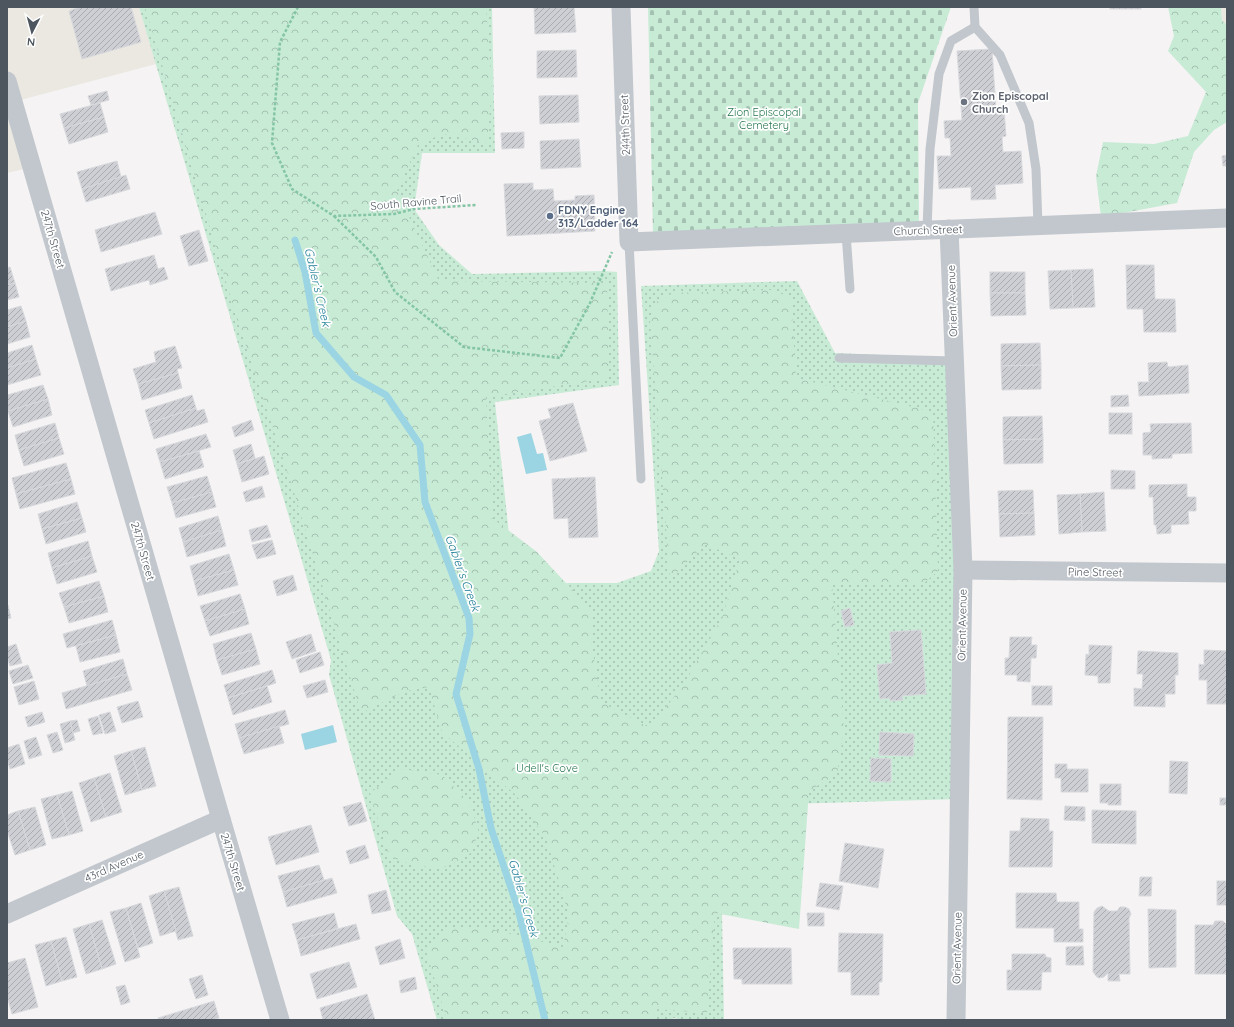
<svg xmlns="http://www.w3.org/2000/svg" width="1234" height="1027" viewBox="0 0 1234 1027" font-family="Quicksand,sans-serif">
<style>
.commercial{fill:#eae8e1}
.grass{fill:url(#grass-dots)}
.forest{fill:url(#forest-crowns)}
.cemetery{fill:url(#cemetery-stones)}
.water{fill:#9bd4e2}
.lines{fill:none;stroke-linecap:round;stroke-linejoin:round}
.stream{stroke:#9bd4e2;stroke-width:7}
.building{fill:url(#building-hatch);stroke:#d8d9dd}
.path{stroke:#84c5a5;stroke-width:2.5;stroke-dasharray:3 2;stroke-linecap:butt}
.lane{stroke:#c1c7cd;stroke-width:9}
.street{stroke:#c1c7cd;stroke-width:19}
.worship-dot{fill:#6b7280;stroke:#fff;stroke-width:1.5}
.service-dot{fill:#5c6f8a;stroke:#fff;stroke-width:1.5}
.labels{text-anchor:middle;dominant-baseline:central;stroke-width:3.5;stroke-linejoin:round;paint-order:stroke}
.worship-label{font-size:11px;font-weight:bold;fill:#5b616d;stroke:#fff;text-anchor:start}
.park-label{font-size:11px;fill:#25784e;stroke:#fff}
.street-label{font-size:11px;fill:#4d565e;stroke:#fff}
.service-label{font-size:11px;font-weight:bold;fill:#4e5e75;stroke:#fff;text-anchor:start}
.water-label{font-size:12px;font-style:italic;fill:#1f7e97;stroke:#fff}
</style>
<defs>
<pattern id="grass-dots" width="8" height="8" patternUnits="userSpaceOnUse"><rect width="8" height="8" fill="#c8ebd6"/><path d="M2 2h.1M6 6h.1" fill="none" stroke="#a5c1b1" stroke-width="1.8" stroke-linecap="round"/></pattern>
<pattern id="forest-crowns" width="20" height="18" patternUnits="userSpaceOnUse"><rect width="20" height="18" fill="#c8ebd6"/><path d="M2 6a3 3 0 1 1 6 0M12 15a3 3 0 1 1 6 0" fill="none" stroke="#a5c1b1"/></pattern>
<pattern id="cemetery-stones" width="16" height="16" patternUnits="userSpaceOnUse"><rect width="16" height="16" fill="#c8ebd6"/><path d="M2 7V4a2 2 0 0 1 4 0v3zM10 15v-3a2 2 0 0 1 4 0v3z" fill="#a5c1b1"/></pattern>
<pattern id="building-hatch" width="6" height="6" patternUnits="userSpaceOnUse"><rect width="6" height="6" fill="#cdcfd4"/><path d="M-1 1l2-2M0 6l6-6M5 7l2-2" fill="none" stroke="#a9abaf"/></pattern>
</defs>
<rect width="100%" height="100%" fill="#f5f3f3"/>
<!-- commercial -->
<g class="commercial">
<path d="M7,7H139L156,64L13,102L32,167L7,173Z"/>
<path d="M1221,7H1227V25L1222,20Z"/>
</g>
<!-- grass -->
<path class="grass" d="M139,7H492L495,153H422L414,209L439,245L472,274L603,271L617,272L619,385L495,402L515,592L572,590L566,583H617L651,571L659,551L641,286L797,281L835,353L954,358L960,799L720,806L724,1020H683L673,1018V1020H437L412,934L397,916L329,675L331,660Z"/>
<!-- forest -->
<g class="forest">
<path d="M145,7H486L492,87L487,143L443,134L418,145L397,191L439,281L607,283L609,378L486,397L492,518L537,552L591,610V641L601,702L650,728L684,684L722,618L740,559L705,544L670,579L650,321L653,304L673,293L773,290L791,298L796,378L933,412L938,571L923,584L832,585L844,730L837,774L809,791L799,929L715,913L707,1013L655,1009L656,1020H447L426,951L448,929L487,928L563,947L569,916L546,838L516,795L442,732L429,687L406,691L361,713L293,489L237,319Z"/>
<path d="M1168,7H1221L1222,20L1227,25V122L1214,130L1194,152L1177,203L1101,217L1096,176L1103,142L1154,144L1188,136L1206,92L1168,51L1174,36Z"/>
<path d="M402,769L442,775L470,803L479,833L469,855L446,867H417L389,856L370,793Z"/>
</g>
<!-- cemetery -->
<path class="cemetery" d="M648,7H951L918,103L919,224L653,234Z"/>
<!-- water -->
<g class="water">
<path d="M531,433L537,454L543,453L547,470L526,474L517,437Z"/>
<path d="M333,725L337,742L305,750L301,734Z"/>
</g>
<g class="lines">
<!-- stream -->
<path class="stream" d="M295,240L305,272L316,333L354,377L386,395L420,445L425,502L469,618L470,634L456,694L479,769L491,828L518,909L545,1020"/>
</g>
<!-- building -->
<g class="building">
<path d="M80,7H131L141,42L82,59L69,11Z"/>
<path d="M534,7H574L576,32L535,34Z"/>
<rect x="1110" y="7" width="31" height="2"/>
<path d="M992,49L996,110L1004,109L1006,136L1002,137L1003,152L1021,151L1023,183L995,185L996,199L971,200V187L939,189L937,156H951L950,138H945L944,121L962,120L957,51Z"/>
<path d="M576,50L577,77L537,78V51Z"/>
<path d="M107,91L109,100L91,105L88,96Z"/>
<path d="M578,95L579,122L540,124L539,96Z"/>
<path d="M100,103L104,117L64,128L60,114Z"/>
<path d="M104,117L108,132L69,144L64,128Z"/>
<path d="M524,132V148L502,149L501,133Z"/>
<path d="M579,139L581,167L541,169L540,141Z"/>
<path d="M1227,155V166H1223L1222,156Z"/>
<path d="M117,161L121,177L82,189L77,172Z"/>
<path d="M126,175L130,189L86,202L82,189Z"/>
<path d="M533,183V190L553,189L554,201L575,200V196L594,195L595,231L507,236L504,184Z"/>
<path d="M155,212L162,234L101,252L95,230Z"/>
<path d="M199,230L208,261L189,266L180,236Z"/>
<path d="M154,255L158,269L164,267L168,279L150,285L149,280L111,291L105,269Z"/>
<path d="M1126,265H1154L1155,299H1175L1176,332H1144L1143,309H1127Z"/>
<path d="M10,267L15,283L7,285V268Z"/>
<path d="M1093,269L1095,307L1073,308L1071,270Z"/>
<path d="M1071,270L1073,308L1050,309L1048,271Z"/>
<rect x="990" y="272" width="35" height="21"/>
<path d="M15,283L19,297L7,300V285Z"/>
<path d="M990,293H1025L1026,315L991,316Z"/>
<path d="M21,306L26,321L7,327V310Z"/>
<path d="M26,321L30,337L7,344V327Z"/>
<path d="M1040,343L1041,365L1001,366V344Z"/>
<path d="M32,345L36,359L7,368V353Z"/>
<path d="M175,346L182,368L177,369L178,373L138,384L133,369L156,362L154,352Z"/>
<path d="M36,359L41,375L7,385V368Z"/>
<path d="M1167,362L1168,367L1188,365L1189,393L1139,396L1138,382H1149L1148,363Z"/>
<path d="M1041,365V389L1002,390L1001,366Z"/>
<path d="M178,373L182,388L142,400L138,384Z"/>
<path d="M43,385L48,399L8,411L7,395Z"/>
<path d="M192,395L196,408L149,423L145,410Z"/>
<path d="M1128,395L1129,406L1111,407V396Z"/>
<path d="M48,399L52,415L13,427L8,411Z"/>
<path d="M573,403L587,451L550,461L539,421L551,418L548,409Z"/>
<path d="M196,408L197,411L204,409L208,422L154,439L149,423Z"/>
<rect x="1109" y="413" width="23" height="21"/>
<path d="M1042,416L1043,439L1003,440V417Z"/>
<path d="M251,420L254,430L235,437L232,427Z"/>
<path d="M55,423L59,438L19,450L15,435Z"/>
<path d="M1191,423L1192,453L1172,454V458L1152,459V455H1143V433L1151,432L1150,424Z"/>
<path d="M206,434L211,447L160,462L156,449Z"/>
<path d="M59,438L64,454L24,466L19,450Z"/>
<path d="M1043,439V463L1004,464L1003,440Z"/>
<path d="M251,444L255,458L237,464L233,450Z"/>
<path d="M199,451L204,467L165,479L160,462Z"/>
<path d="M264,456L269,474L242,482L237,464Z"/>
<path d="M66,463L71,479L16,494L12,478Z"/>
<path d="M1111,470L1135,471V489H1111Z"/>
<path d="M207,476L212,492L172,503L167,487Z"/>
<path d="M595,477L598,537L569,538L568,518L554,519L552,479Z"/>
<path d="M71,479L75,494L20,509L16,494Z"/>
<path d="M1187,484V497H1196V511H1188L1189,524L1171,525V533L1157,534L1156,525H1154L1153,497H1149V485Z"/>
<path d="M262,486L265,497L246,502L243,492Z"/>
<path d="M1033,490L1034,513L999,514L998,491Z"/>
<path d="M212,492L216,507L176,518L172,503Z"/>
<path d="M1104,492L1106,531L1082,532L1080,494Z"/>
<path d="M1080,494L1082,532L1059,534L1057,495Z"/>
<path d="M77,502L82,518L42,529L38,514Z"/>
<path d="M1034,513L1035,535L1000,537L999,514Z"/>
<path d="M218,516L222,530L183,542L179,528Z"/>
<path d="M82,518L86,532L46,544L42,529Z"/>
<path d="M267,525L271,537L252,542L249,530Z"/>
<path d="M222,530L226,546L187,557L183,542Z"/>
<path d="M272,540L276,554L257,559L252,545Z"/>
<path d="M88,541L92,556L52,568L48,553Z"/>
<path d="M229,554L234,570L194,581L190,566Z"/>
<path d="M92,556L97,572L57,584L52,568Z"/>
<path d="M234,570L238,585L198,596L194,581Z"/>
<path d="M293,575L297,590L277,596L273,581Z"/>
<path d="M99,581L104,596L64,607L59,593Z"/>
<path d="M240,594L245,609L205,621L200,606Z"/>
<path d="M104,596L108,612L69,623L64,607Z"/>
<path d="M7,605H8L11,618L7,619Z"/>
<path d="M850,608L854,625L845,627L841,611Z"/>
<path d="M245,609L249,624L210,636L205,621Z"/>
<path d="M112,620L116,635L67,648L63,634Z"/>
<path d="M921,630L926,694L902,696L903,700L890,701V698L880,699L877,665L892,663L890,632Z"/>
<path d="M251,633L256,649L217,660L213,644Z"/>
<path d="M311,634L316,651L292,659L286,642Z"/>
<path d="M116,635L120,652L80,662L76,646Z"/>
<path d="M1010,637H1032L1031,645H1037L1036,658H1031L1030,682L1017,681V675H1005V658H1009Z"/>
<path d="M16,644L22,663L10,666L7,656V647Z"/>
<path d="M1089,645L1112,646L1110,683H1098V676L1085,675L1086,654L1089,655Z"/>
<path d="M256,649L260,664L222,675L217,660Z"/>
<path d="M1204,650L1227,651V704H1207V680H1199V664L1204,665Z"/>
<path d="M1138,651L1178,653V675H1175V694H1165V707L1134,706V688L1142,689L1143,674H1137Z"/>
<path d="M320,652L324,665L300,673L296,660Z"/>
<path d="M123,659L127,674L87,686L83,671Z"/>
<path d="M28,665L33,678L13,684L9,671Z"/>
<path d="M272,670L276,683L228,698L224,685Z"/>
<path d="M127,674L132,690L66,709L62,693Z"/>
<path d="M325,680L328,692L307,698L303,686Z"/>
<path d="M34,681L39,699L19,705L14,687Z"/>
<path d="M267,686L272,702L233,715L228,698Z"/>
<rect x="1032" y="686" width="20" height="19"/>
<path d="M138,701L143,717L122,723L117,707Z"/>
<path d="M285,710L289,724L239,738L235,724Z"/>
<path d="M42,712L45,722L28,727L25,717Z"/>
<path d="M110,712L116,731L105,734L99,715Z"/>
<path d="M98,716L103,733L93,735L88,719Z"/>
<path d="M1008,717H1043L1042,800L1007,799Z"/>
<path d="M77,720L80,731L73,733L70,721Z"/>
<path d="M70,721L75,740L65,743L60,724Z"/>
<path d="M279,726L284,743L244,754L239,738Z"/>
<path d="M57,732L63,750L53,753L47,735Z"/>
<path d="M880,732L914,734L913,756L879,755Z"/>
<path d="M36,737L42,755L29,759L24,741Z"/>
<path d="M19,744L25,764L10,769L7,759V748Z"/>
<path d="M145,747L156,786L142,790L131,751Z"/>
<path d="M131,751L142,790L125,795L114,756Z"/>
<path d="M871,758L891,759V782L870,781Z"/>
<path d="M1170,761L1188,762L1187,794L1169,793Z"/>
<path d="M1055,764H1067V769H1088V792H1061V778H1055Z"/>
<path d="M110,773L122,812L106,817L94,778Z"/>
<path d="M94,778L106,817L91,822L79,783Z"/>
<path d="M1100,784H1121V805H1108V803H1100Z"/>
<path d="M72,791L83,831L69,835L57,795Z"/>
<path d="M57,795L69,835L52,839L41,799Z"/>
<rect x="1220" y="798" width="7" height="7"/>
<path d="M361,802L367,821L349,826L343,807Z"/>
<path d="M1065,806L1085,807V821L1064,820Z"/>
<path d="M35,807L46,845L30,850L18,811Z"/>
<path d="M1092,810L1136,811V844L1092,843Z"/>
<path d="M18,811L30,850L15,855L7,830V815Z"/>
<path d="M1021,818L1049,819V831H1053L1052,867H1009L1010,831H1020Z"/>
<path d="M311,825L319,852L276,865L268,837Z"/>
<path d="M845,843L884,849L878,888L839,881Z"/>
<path d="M365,845L369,858L350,864L346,851Z"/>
<path d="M319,865L324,880L283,892L278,876Z"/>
<path d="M1140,877H1152L1151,896H1139Z"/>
<path d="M332,878L337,893L287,907L283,892Z"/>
<rect x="1217" y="881" width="10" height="24"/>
<path d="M820,883L843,886L839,910L816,906Z"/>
<path d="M179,887L193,936L178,940L164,891Z"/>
<path d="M386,890L391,910L372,914L368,895Z"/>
<path d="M164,891L176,931L160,936L149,896Z"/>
<path d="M1016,893H1056L1057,902H1079V929H1083V942H1054V928H1016Z"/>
<path d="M141,903L153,943L138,948L126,908Z"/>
<path d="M1102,906L1109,911H1117L1120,907H1125L1129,909L1131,914L1129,918L1130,974H1119L1120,981H1108V973L1104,977L1099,978L1097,977L1093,972L1094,912L1097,908Z"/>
<path d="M126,908L140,957L125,962L110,912Z"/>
<path d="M1148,909L1176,910V967L1149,968Z"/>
<path d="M334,913L338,928L297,940L292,924Z"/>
<path d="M807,913H824V926H808Z"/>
<path d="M102,920L116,964L102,969L89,924Z"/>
<path d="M1215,921H1223L1227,925V974H1195V925H1213Z"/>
<path d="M89,924L102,969L86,974L73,929Z"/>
<path d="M356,924L360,939L301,956L297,940Z"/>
<path d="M839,933L883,934L882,982H879V995H851V972H838Z"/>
<path d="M66,937L77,977L62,981L51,941Z"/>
<path d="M400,939L405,958L380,965L375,947Z"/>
<path d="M51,941L62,981L46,986L35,945Z"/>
<path d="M1083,946L1084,965H1066V947Z"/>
<path d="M733,948H791L792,984H742V979H734Z"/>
<path d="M1012,954H1045L1046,957L1051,958V972H1042L1041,990H1007V970H1012Z"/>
<path d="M25,958L38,1007L12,1014L7,996V963Z"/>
<path d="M349,962L357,987L317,999L310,974Z"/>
<path d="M202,975L208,995L196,999L189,979Z"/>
<path d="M415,977L417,989L401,993L399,981Z"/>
<path d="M125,985L130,1002L121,1005L116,987Z"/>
<path d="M367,994L375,1020H323L320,1008Z"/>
<path d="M214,1001L219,1018L211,1020H158V1018Z"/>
</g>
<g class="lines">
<!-- path -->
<g class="path">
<path d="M298,7L280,42L272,143L292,189L334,216L394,214L414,209L476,205"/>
<path d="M334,216L376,257L395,292L464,347L560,358L590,303L612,252"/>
</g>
<!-- lane -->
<g class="lane">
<path d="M974,7L975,27L1000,55L1029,123L1036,169L1038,226"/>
<path d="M927,230L930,149L939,74L951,41L975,27"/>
<path d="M846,233L850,289"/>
<path d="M629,242L641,479"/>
<path d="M839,358L955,361"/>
</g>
<!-- street -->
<g class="street">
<path d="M621,7L629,242L1227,218"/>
<path d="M7,81L221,819L280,1020"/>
<path d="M949,229L963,570L956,1020"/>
<path d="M963,570L1227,573"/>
<path d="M7,914L221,819"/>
</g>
</g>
<!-- markers -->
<circle class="worship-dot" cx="964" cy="102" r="4"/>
<circle class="service-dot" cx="550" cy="216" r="4"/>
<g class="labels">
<!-- worship labels -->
<g class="worship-label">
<text x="972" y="96">Zion Episcopal<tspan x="972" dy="13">Church</tspan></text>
</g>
<!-- park labels -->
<g class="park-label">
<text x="764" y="112">Zion Episcopal<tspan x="764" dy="13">Cemetery</tspan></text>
<text x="547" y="768">Udell's Cove</text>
</g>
<!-- street labels -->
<g class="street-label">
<text transform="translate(625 125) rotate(-92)">244th Street</text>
<text transform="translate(416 202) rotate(-5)">South Ravine Trail</text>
<text transform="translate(928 230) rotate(-2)">Church Street</text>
<text transform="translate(53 239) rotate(74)">247th Street</text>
<text transform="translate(952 301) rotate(-92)">Orient Avenue</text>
<text transform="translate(143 551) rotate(74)">247th Street</text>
<text transform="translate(1095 572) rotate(1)">Pine Street</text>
<text transform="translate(962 625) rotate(-89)">Orient Avenue</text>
<text transform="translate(233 862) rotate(73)">247th Street</text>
<text transform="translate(114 866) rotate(-24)">43rd Avenue</text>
<text transform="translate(957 948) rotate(-89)">Orient Avenue</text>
</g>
<!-- service labels -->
<g class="service-label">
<text x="558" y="210">FDNY Engine<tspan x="558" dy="13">313/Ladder 164</tspan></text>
</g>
<!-- water labels -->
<g class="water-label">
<text transform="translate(318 287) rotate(77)">Gabler’s Creek</text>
<text transform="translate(463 573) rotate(70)">Gabler’s Creek</text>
<text transform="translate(524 898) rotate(74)">Gabler’s Creek</text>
</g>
</g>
<!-- border -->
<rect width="1234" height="1027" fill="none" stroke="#4d565e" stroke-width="16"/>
<!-- north arrow -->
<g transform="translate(32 32) rotate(186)" stroke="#ffffff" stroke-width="3" paint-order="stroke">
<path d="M0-3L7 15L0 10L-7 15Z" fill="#4d565e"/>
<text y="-6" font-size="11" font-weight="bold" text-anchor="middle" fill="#4d565e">N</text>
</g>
</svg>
